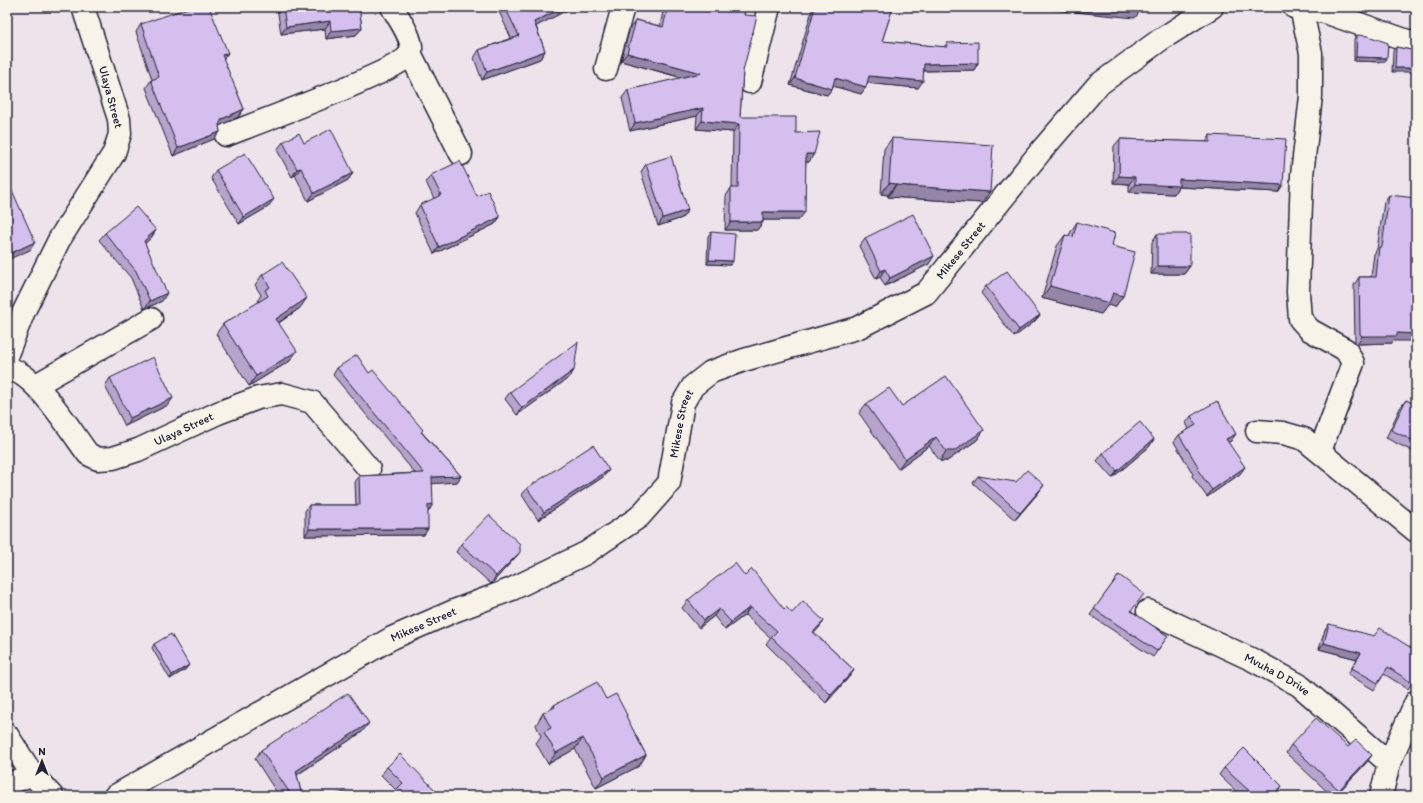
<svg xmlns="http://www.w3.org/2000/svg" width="1423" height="803" viewBox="0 0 1423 803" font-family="Itim,sans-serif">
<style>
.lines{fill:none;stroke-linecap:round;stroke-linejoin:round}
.minor-casing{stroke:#22223b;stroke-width:25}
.minor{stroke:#f7f3e8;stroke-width:22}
.wall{fill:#b7a4cd;stroke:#22223b}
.shaded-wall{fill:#9586a7;stroke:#22223b}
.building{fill:#d5bfee;stroke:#22223b}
.labels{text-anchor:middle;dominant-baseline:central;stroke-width:3;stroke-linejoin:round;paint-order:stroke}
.street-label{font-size:12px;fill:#22223b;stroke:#f7f3e8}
</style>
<rect width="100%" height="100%" fill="#ede3ea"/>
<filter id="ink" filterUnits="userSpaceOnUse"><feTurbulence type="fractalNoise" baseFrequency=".025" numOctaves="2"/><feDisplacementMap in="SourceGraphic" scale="8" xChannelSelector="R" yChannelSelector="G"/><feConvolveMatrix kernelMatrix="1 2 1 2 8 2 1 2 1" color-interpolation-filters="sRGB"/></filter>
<g filter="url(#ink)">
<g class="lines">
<!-- minor casing -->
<g class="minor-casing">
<g id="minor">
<path d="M1294,7L1325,12L1416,44"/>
<path d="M1301,8L1311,53V96L1302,175L1300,231L1298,292L1300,319L1310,330L1346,350L1353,363L1320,451"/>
<path d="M410,53L461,154"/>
<path d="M606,69L623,7"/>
<path d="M750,82L769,7"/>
<path d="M226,135C254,124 399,71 410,54C416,43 398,17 392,7"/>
<path d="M7,354L24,311L59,240L114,153L120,134L119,119L83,7"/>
<path id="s1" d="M7,368C36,373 70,430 88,454L98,459L113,458L138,450L218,413L258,398L282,394L312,402L369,469"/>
<path d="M36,385L151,319"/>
<path d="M1257,431L1283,433L1304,439L1416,531"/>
<path id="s2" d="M1148,611L1253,660L1299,685L1389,763"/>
<path d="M7,735L32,774L52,796"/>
<path d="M7,785L32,774"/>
<path id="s3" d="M115,796L392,638L454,611L512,589L586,553L639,517L669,483L683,403L693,386L711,372L744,360L857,328L926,293L1041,151L1098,85L1160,40L1212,7"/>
<path d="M1381,796L1389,763L1416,702"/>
</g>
</g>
<!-- minor -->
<use href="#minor" class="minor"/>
</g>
<!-- wall -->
<g class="wall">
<path d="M277,7H359L362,28L356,35L326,39L325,29L281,34Z"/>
<path d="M497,7H573L536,26L545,51L540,59L482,80L474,58L479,50L511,38Z"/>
<path d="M664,7H745L744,15L743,71L740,117L796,133L809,162H806L799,220H763V222L757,230H725L726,196L731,188H732L733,132L696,129L697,116L630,131L622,98L628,90L682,78L621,61L630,28L636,20L660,26Z"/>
<path d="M813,7H893L882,41L944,47L947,43L978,63L974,70L924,71L918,88L867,83L866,87L861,94L833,86L827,95L790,85Z"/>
<path d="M141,24L228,53L223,59L244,109L238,117L219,126L220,132L214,139L173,156L146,88L151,80L152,79L136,32Z"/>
<path d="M1357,35L1385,62L1354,61V39Z"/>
<path d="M1396,47L1416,51L1392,72L1393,51Z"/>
<path d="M1210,135L1283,185L1278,192L1178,187L1174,194L1129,192V184L1113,183L1114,146L1120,139L1206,142Z"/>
<path d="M892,138L982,203L888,197V195L881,194L884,149Z"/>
<path d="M283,142L304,143L353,173L348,180L308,201L295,175L292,177L277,150Z"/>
<path d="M646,164L688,210L682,218L658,226L641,172Z"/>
<path d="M216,170L268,207L239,224L211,178Z"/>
<path d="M431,175L477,196L500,217L495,224L434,254L415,213L420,205L434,199L426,182Z"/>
<path d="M1389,195L1394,341L1392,343L1357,344L1355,342L1354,285L1359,277H1371L1374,254L1377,249L1384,202Z"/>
<path d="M1077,222L1112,246L1123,296L1115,307L1108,305L1101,314L1042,298L1057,246L1065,235L1069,236L1070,233Z"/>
<path d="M156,230L151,238L145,243L162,301L144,309L131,278L99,240L105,233Z"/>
<path d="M711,232L733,261L730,265L707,264L708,236Z"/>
<path d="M1157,234L1190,266L1184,274H1151L1152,242Z"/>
<path d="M865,238L929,264L885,286L880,277L876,279L859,246Z"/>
<path d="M262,275L300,308L279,323L290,361L249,386L216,334L223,324L259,302L258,300L261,295L255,285Z"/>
<path d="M986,286L1040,315L1034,322L1014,337L981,293Z"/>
<path d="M337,368L369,373L461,476L457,482L432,483L429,511H428L424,535L305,536V511L309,505H356L355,482L359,476L415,473L333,375Z"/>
<path d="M574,370L570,377L517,415L505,399L510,392Z"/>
<path d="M110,378L168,405L125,426L105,386Z"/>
<path d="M1406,400L1416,405V453L1386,438L1400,408Z"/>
<path d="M866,404L902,406L984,430L977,440L947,461H940L929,446L898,469L859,413Z"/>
<path d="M1191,416L1231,441L1228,442L1240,474L1207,497L1192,476L1193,474L1174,442L1179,435L1189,429L1186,423Z"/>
<path d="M1154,439L1149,447L1112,478L1097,461L1103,453Z"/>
<path d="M609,470L603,477L538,520L522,495L527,488Z"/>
<path d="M978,476L1039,492L1015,520L973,483Z"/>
<path d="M461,544L520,552L514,559L491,584L456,552Z"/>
<path d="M1119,575L1131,611L1168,636L1153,657L1090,615Z"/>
<path d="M745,576L784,609L792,613L824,621L818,629L814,633L854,670L849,677L826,703L766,644L771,638L745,615L725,630L714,616L699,628L682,608L688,600Z"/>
<path d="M1329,624L1416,677L1408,689L1384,674L1374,690L1348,674L1357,659L1319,649L1325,630Z"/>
<path d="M154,644L186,669L170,679L152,648Z"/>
<path d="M606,699L627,715L626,717L646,755L639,766L596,788L575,749L548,764L536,743L541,736L536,725L543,713L550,710L554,705Z"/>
<path d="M362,732L297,775L302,796H279L255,759L261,750Z"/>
<path d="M1291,745L1348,747L1367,762L1335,796H1332L1286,753Z"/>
<path d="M387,767L437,792L434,796H391L396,790L381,775Z"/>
<path d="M1224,768L1277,794L1275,796H1241L1219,775Z"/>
</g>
<!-- shaded-wall -->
<g class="shaded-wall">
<path d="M564,7H573L529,30L534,22Z"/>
<path d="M1020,7H1096L1140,11L1135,18L1044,9H1019Z"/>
<path d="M330,21L325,29L281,34L286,27Z"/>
<path d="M362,28L356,35L326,39L331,31Z"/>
<path d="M545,51L540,59L482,80L487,72Z"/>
<path d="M228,53L222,60V55Z"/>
<path d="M627,53L701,73L695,81L621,61Z"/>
<path d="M1356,57L1387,58L1385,62L1354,61Z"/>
<path d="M978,63L974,70L919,71L924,64Z"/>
<path d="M1395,68H1416V72H1392Z"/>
<path d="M869,76L923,81L918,88L864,83Z"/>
<path d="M795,78L832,89L827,95L790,85Z"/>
<path d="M835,78L866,87L861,94L830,85Z"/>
<path d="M703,108L697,116L630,131L635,123Z"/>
<path d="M244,109L238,117L217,127L222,119Z"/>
<path d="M702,121L739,124L733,132L696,129Z"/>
<path d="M220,132L214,139L173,156L178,148Z"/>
<path d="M806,154H814L809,162H801Z"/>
<path d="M301,168L295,175L292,177L297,169Z"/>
<path d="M353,173L348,180L308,201L314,193Z"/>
<path d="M1119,176L1135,177L1129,184L1113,183Z"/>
<path d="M1179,179L1283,185L1278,192L1178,187L1174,194L1129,192L1135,184Z"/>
<path d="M889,183L896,184L888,195L881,194Z"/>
<path d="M896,185L990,192L982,203L888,197Z"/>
<path d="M274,199L268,207L239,224L244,217Z"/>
<path d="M688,210L682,218L658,226L663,218Z"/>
<path d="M763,212H805L799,220H757Z"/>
<path d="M500,217L495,224L434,254L439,247Z"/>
<path d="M731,222H763L757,230H725Z"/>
<path d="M156,230L151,238L139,249L144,241Z"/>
<path d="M35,242L30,250L7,260V255Z"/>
<path d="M934,256L929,264L885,286L890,278Z"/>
<path d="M709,260L733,261L730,265L707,264Z"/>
<path d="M1157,266H1190L1184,274H1151Z"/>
<path d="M885,269L880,277L876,279L881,271Z"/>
<path d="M1050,286L1113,293L1123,296L1115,307L1108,305L1101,314L1042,298Z"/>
<path d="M167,293L162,301L144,309L150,301Z"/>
<path d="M307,298L300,308L269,329L276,319Z"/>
<path d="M1040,315L1034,322L1014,337L1019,330Z"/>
<path d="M1397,333L1416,334V341H1394L1392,343L1357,344L1362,336Z"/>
<path d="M297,351L290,361L249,386L256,376Z"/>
<path d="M574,370L570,377L517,415L522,408Z"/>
<path d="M173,398L168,405L125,426L130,418Z"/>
<path d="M984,430L977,440L947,461H940L946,451Z"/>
<path d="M1236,434L1231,441L1221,446L1226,439Z"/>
<path d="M936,437L929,446L898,469L905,459Z"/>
<path d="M1154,439L1149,447L1112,478L1117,471Z"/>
<path d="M1245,467L1240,474L1207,497L1212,490Z"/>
<path d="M609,470L603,477L538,520L544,512Z"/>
<path d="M461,476L457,482L428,484L432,477Z"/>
<path d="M1044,485L1039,492L1015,520L1020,513Z"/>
<path d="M433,504L429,511H424L428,505Z"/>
<path d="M309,529H428L424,535L305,536Z"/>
<path d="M520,552L514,559L491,584L496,576Z"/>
<path d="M750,607L745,615L725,630L731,622Z"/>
<path d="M719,609L714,616L699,628L704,620Z"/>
<path d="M824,621L818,629L808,640L813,632Z"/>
<path d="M1324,643L1361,653L1357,659L1319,649Z"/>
<path d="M189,665L186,669L170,679L172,675Z"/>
<path d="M854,670L849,677L826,703L831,695Z"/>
<path d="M369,723L362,732L289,780L296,771Z"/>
<path d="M583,738L575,749L548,764L556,753Z"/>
<path d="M646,755L639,766L596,788L604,777Z"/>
<path d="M1372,755L1367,762L1335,796L1339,790Z"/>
<path d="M1282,786L1275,796H1272Z"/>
</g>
<!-- building -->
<g class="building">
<path d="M191,7H209L228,53L222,55L244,109L222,119L219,125L220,132L178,148L151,80L159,77L141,24Z"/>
<path d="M283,7H359L362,28L331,31L330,21L286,27Z"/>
<path d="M505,7H564L534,22L545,51L487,72L479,50L519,36Z"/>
<path d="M668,7H745L744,15L757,16L743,71L740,117H796V133L820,132L814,154H806L805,212H763V222H731V188H738L739,124L702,121L703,108L635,123L628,90L701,73L627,53L636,20L663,27Z"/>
<path d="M815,7H893L882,41L947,47V43L978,42V63L924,64L923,81L869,76L866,87L835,78L832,89L795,78Z"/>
<path d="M1096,7H1140V11Z"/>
<path d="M1357,35L1368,36L1388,43L1387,58L1356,57Z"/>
<path d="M1396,47L1416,51V68H1395Z"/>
<path d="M331,129L353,173L314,193L301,168L297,169L283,142L299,133L304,143Z"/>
<path d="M1210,135L1286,139L1283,185L1179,179V186L1135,184V177L1119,176L1120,139L1210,142Z"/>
<path d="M892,138L993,145L990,192L896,185V184L889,183Z"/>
<path d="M245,153L274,199L244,217L216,170Z"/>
<path d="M671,156L688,210L663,218L646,164Z"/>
<path d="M460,161L477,196L488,191L500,217L439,247L420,205L441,195L431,175Z"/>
<path d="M7,179L35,242L7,255Z"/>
<path d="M1389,195L1416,198V334L1397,333V336H1362L1360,334L1359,277H1376L1379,247H1382Z"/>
<path d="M136,207L156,230L144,241L167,293L150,301L136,271L105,233Z"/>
<path d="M913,214L934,256L890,278L885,269L881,271L865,238Z"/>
<path d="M1077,222L1115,233L1112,246L1135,252L1123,296L1113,293L1109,303L1050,286L1065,235L1073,237Z"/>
<path d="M711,232L735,234L733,261L709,260Z"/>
<rect x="1157" y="234" width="33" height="32"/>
<path d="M282,262L307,298L276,319L297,351L256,376L223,324L268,296L265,290L270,287L262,275Z"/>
<path d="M1007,271L1040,315L1019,330L986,286Z"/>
<path d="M578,342L574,370L522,408L510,392Z"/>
<path d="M357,355L369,373L373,370L423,430L421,432L461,476L432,477L433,504L428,505V529H309V505H360L359,476L424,473L337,368Z"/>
<path d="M153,357L173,398L130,418L110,378Z"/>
<path d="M946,376L984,430L954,451H946L936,437L905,459L866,404L889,388L902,406Z"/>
<path d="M1406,400L1416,405V442L1391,430Z"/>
<path d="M1217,401L1236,434L1226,439L1245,467L1212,490L1197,469L1199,468L1179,435L1196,425L1191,416Z"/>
<path d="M1140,422L1154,439L1117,471L1103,453Z"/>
<path d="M593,445L609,470L544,512L527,488Z"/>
<path d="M1027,470L1044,485L1020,513L978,476L1016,482Z"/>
<path d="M489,515L520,544V552L496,576L461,544Z"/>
<path d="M735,563L745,576L752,569L784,609L786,607L792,613L803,601L824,621L813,632L854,670L831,695L771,637L777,631L750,607L731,622L719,609L704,620L688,600Z"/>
<path d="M1119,575L1144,594L1131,611L1168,636L1157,651L1094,609Z"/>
<path d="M1329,624L1374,636L1380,628L1416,651V677L1412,683L1388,667L1378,683L1352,668L1361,653L1324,643Z"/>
<path d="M171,634L189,665L172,675L154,644Z"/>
<path d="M597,682L606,699L616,694L627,715L626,716L646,755L604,777L583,738L556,753L544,732L551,728L543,713L555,707L554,705Z"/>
<path d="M348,693L369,723L296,771L302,796H292L261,750Z"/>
<path d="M1316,718L1348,747L1356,740L1372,755L1339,790L1291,745Z"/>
<path d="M1244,748L1282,786L1272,796H1255L1224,768Z"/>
<path d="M400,754L437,792L433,796H398L394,792L403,783L387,767Z"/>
<path d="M581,790L585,796H570Z"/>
<path d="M345,792L346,796H330Z"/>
</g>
</g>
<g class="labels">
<!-- street labels -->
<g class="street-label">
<text transform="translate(111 97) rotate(75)">Ulaya Street</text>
<text stroke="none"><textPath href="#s3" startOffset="1049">Mikese Street</textPath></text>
<text stroke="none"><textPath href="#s3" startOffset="701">Mikese Street</textPath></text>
<text stroke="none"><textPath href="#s1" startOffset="223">Ulaya Street</textPath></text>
<text stroke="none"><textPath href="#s3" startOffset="353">Mikese Street</textPath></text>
<text stroke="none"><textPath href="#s2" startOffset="144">Mvuha D Drive</textPath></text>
</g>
</g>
<!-- margin -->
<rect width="1423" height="803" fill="none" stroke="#f7f3e8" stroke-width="24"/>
<rect x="12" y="12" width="1399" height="779" fill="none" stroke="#22223b" stroke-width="1.5" filter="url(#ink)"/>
<!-- north arrow -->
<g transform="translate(42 761)" stroke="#f7f3e8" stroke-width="3" paint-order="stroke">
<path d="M0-3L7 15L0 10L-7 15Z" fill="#22223b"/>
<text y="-6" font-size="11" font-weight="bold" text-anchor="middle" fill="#22223b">N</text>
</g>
</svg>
